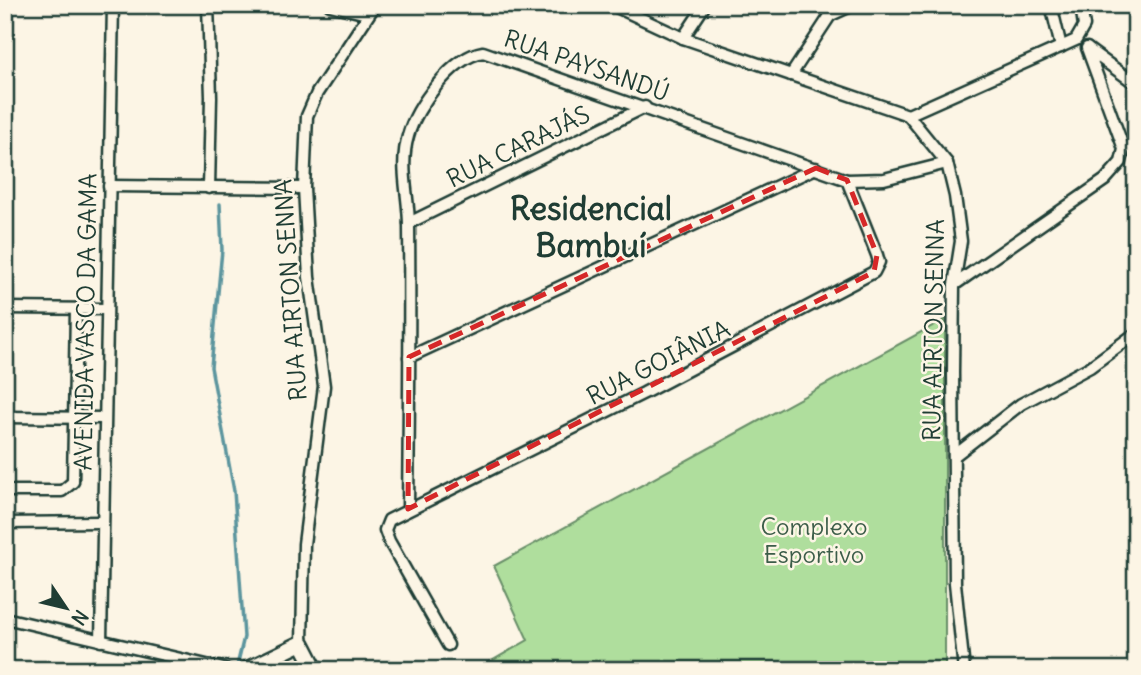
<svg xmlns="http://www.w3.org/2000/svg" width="1141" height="675" viewBox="0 0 1141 675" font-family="Delius,sans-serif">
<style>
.green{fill:#afde9d;stroke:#678e68;stroke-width:2}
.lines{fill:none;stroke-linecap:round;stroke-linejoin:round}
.stream{stroke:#5c959e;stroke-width:3.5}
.street-casing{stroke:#1f3d34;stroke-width:15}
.secondary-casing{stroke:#1f3d34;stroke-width:19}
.street{stroke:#fcf5e5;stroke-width:10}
.secondary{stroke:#fcf5e5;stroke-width:14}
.marked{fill:none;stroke:#d62828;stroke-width:5;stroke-dasharray:14 9;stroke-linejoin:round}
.labels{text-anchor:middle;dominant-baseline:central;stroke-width:5;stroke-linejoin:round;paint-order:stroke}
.street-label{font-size:24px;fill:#1f3d34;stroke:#fcf5e5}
.park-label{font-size:24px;fill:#3c5d49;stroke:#fcf5e5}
.district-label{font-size:32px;font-weight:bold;fill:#1f3d34;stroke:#fcf5e5}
</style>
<rect width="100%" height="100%" fill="#fcf5e5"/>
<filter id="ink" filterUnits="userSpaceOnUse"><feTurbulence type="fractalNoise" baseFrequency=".0143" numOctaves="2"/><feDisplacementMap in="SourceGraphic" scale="14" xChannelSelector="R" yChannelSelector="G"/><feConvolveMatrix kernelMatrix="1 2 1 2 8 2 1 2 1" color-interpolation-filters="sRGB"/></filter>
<g filter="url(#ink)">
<!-- green -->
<path class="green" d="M945,319V670H476L528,640L494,566Z"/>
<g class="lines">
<!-- stream -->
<path class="stream" d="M220,204L222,250L211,367L234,491L244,637L236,670"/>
<!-- street casing -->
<g class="street-casing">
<g id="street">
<path d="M208,5L211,97L209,188"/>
<path d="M330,5L367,14"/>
<path d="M612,5L683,38L908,115L947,163L955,196L961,241L954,285L953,373L955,583L964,670"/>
<path d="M1051,5L1061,47"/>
<path d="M829,16L853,5"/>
<path d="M683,38L705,5"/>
<path d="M1088,49L1136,84"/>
<path d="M791,75L837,5"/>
<path d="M908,115L1076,40L1084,26L1081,5"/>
<path d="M109,186L304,188"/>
<path d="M409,223L645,107"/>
<path d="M954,285L1105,180L1121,162L1124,149L1087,48"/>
<path d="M5,308L105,309"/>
<path d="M409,357L816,168"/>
<path d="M5,417L103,418"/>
<path d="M954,456L1021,404L1090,367L1136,333"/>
<path d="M5,491H62L73,482L76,309"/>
<path d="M408,509C409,415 410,321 409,226C409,196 399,166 408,136C416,107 452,57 483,52L847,180L884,179L947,163"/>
<path d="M5,523L101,522"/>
<path d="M5,618L228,670"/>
<path d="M101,641L113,5"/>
<path d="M302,643L304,544L324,386L309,277L304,188L307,116L317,93L375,5"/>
<path d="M448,645L389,541L385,530L389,520L644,393L874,272L879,262L877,255L847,180"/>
</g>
</g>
<!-- secondary casing -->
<g class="secondary-casing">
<path id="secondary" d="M246,670L302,643L316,670"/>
</g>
<!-- street -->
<use href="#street" class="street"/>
<!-- secondary -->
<use href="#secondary" class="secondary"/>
</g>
</g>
<!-- marked area -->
<path class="marked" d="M816,168L847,180L877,255L874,272L408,509L409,357Z"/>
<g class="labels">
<!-- street labels -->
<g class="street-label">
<text transform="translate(587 65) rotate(19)">RUA PAYSANDÚ</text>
<text transform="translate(518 146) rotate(-26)">RUA CARAJÁS</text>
<text transform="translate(290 290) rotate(-94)">RUA AIRTON SENNA</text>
<text transform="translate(85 322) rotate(-89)">AVENIDA VASCO DA GAMA</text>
<text transform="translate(933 330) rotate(-89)">RUA AIRTON SENNA</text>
<text transform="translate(658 362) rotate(-27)">RUA GOIÂNIA</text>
</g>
<!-- park labels -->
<g class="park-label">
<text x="814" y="526">Complexo<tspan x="814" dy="28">Esportivo</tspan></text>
</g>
<!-- district labels -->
<g class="district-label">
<text x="591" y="208">Residencial<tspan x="591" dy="37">Bambuí</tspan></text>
</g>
</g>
<!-- margin -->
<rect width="1141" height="675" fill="none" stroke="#fcf5e5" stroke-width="28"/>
<rect x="14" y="14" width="1113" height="647" fill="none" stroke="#1f3d34" stroke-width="2.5" filter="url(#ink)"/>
<!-- north arrow -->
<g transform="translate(66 608) rotate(125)" stroke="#fcf5e5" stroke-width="5" paint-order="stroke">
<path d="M0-5L12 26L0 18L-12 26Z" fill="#1f3d34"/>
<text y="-10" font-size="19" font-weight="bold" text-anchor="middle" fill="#1f3d34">N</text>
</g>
</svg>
